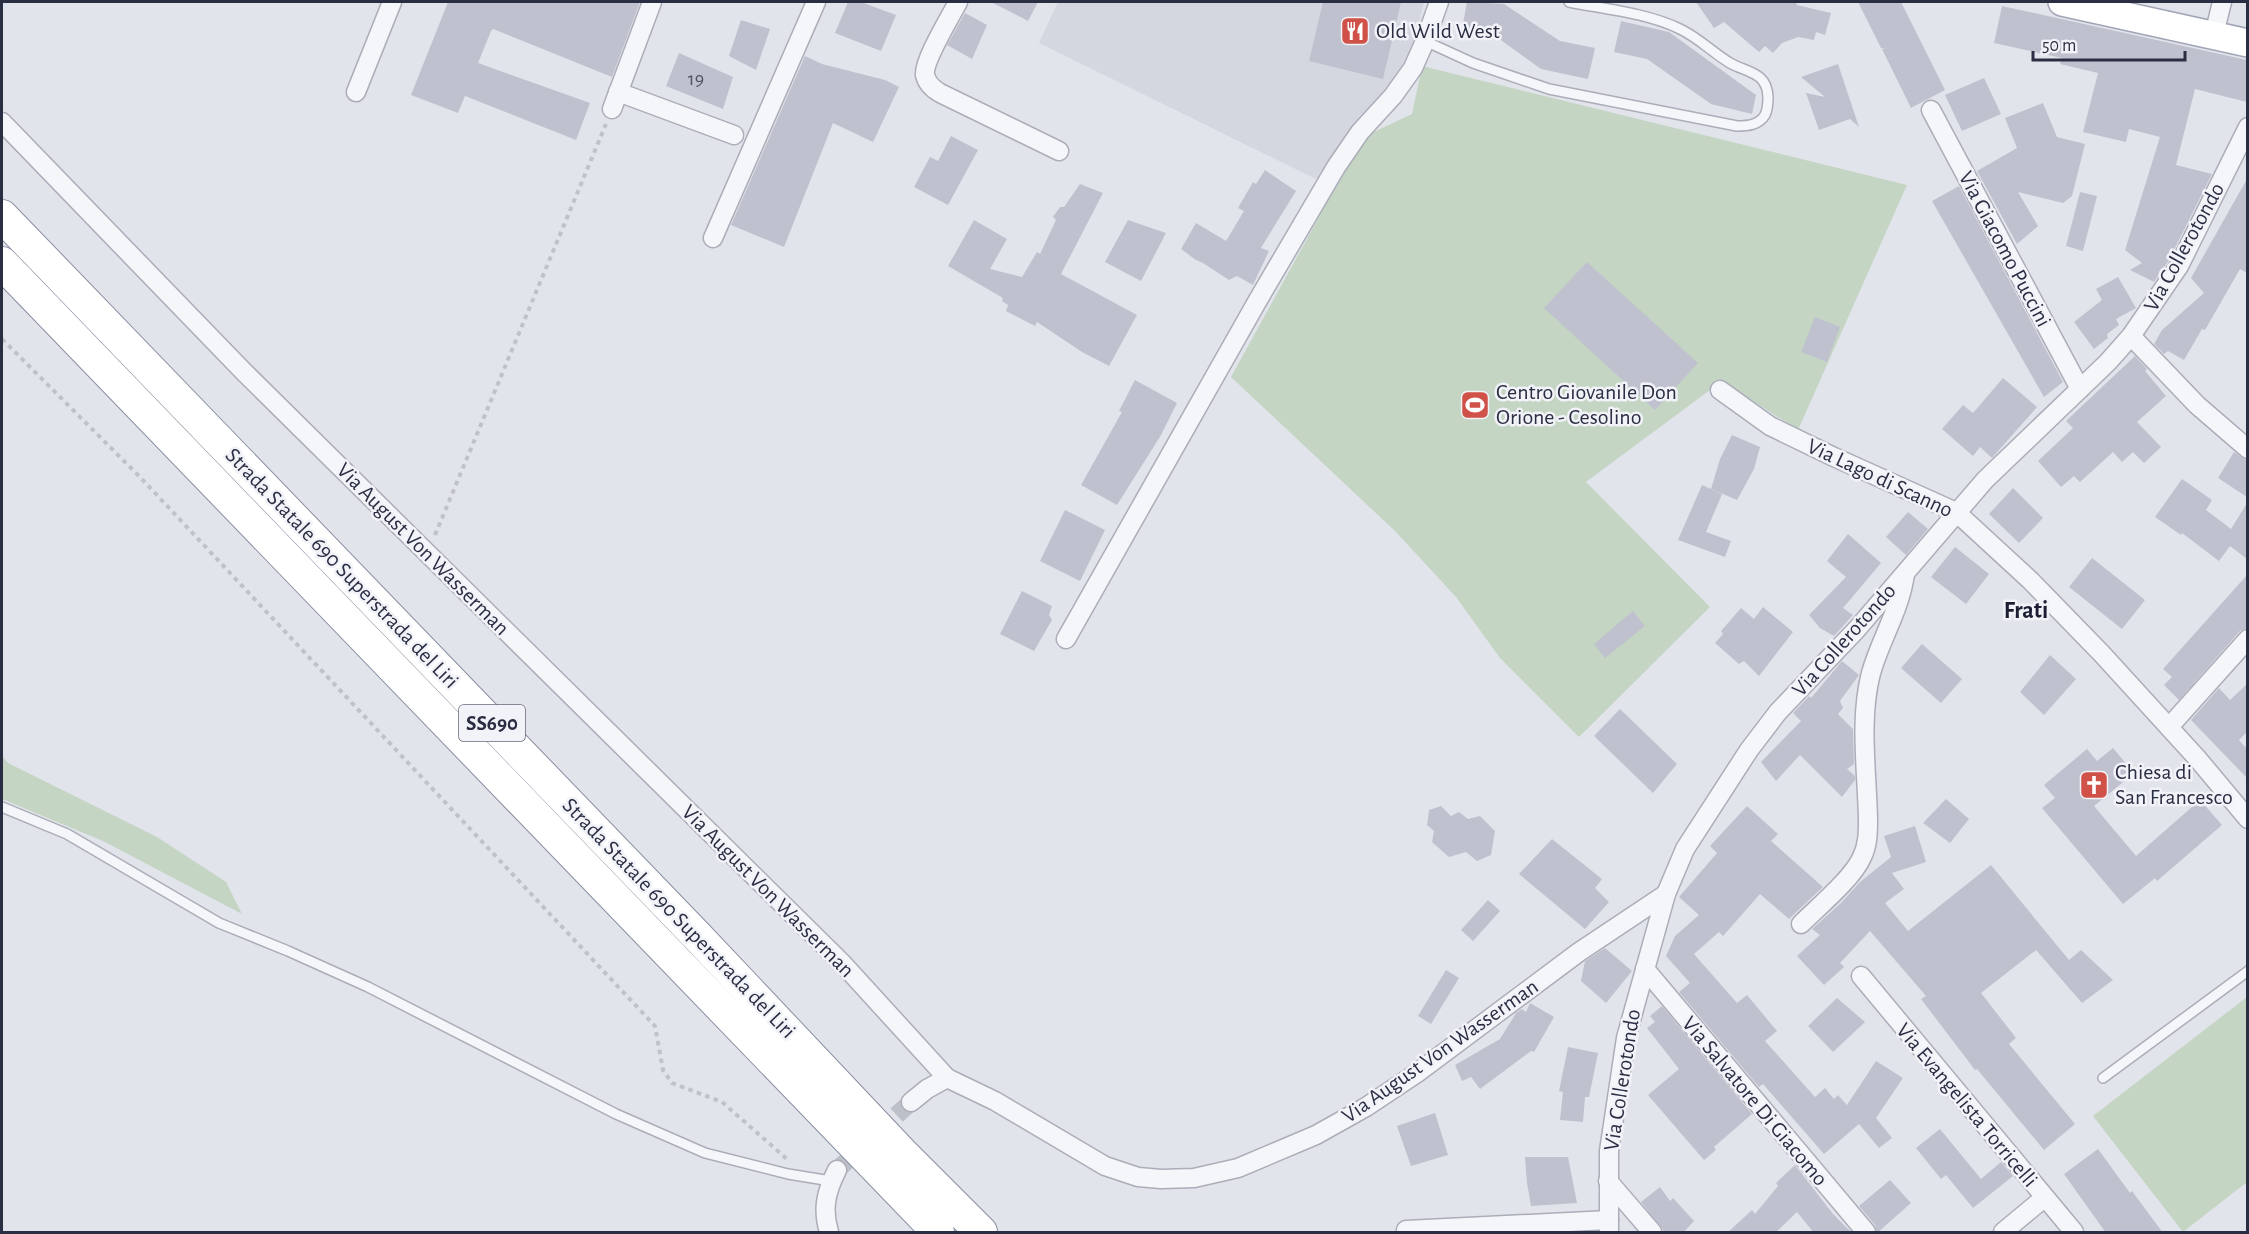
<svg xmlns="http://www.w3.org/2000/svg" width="2249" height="1234" viewBox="0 0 2249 1234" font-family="'Alegreya Sans',sans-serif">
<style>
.built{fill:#d4d6e0}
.green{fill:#c4d5c3}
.building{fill:#bfc2ce}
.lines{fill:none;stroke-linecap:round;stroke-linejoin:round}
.street-tunnel{stroke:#bdc0c9;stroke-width:18;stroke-dasharray:18 9;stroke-linecap:butt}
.lane-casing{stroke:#abadb9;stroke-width:12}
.street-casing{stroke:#abadb9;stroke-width:21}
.primary-casing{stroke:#a1a5b7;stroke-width:30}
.highway-casing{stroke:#898ea2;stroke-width:34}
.path{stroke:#c0c2ca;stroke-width:4;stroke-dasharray:4.5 4.5;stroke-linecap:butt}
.lane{stroke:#f5f6f9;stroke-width:9}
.street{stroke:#f5f6f9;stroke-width:18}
.primary{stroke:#fff;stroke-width:27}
.highway{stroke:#fff;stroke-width:32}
.labels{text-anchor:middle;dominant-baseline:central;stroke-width:5;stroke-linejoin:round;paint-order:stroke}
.number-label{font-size:20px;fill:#4f5366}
.shield{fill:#f2f3f8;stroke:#666979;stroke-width:1.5}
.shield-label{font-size:21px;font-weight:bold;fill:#2a2e43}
.poi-label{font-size:22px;fill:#2a2e43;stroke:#f2f3f8;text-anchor:start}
.street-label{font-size:22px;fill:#2a2e43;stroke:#f2f3f8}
.neighbourhood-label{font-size:24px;font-weight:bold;fill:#1c1f34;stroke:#f2f3f8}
</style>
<rect width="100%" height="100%" fill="#e2e4eb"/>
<!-- built -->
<path class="built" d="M1058,2H1424L1414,45L1394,87L1349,130L1316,179L1039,43Z"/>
<!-- green -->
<g class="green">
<path d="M1422,66L1907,185L1798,430L1722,381L1586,482L1710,607L1579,737L1500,658L1456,597L1395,531L1231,377L1363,137L1412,114Z"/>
<path d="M2,756L8,763L157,837L226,882L242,914L103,841L2,799Z"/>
<path d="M2247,997V1182L2183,1232L2093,1116Z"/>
</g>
<!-- building -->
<g class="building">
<path d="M448,2H640L612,77L493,29L491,31L478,63L590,103L576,140L465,96L458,113L411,95Z"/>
<path d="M848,2H861L896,15L881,51L835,33Z"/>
<path d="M991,2H1038L1028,21Z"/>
<path d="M1323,2H1401L1383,79L1309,61Z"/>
<path d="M1467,2L1504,4L1560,41L1595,48L1588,79L1541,69L1494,35L1462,29Z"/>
<path d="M1696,2H1796L1797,5L1831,13L1825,35L1816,32L1814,40L1798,37L1782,43L1773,53L1765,46L1759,52L1724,22L1714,28Z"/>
<path d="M1858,2H1901L1945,90L1911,108L1882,49L1885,48H1881Z"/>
<path d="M2002,6L2247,60V102L2195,89L2176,165L2212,174L2169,260L2154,282L2130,270L2142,263L2125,250L2160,137L2129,129L2126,142L2083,132L2098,73L2060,64L2062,58L1994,43Z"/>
<path d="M965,13L987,25L972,59L947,45Z"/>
<path d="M741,20L770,29L756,70L729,56Z"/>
<path d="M1621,21L1669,32L1756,95L1752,114L1711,104L1647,59L1614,52Z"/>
<path d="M679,53L733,77L723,109L666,86Z"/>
<path d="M805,56L822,64L885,80L899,87L873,142L833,123L784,247L731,225Z"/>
<path d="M1838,64L1859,127L1850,119L1819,130L1806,93L1825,97L1801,77Z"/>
<path d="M1984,78L2001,114L1962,131L1945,95Z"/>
<path d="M2043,103L2057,137L2085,144L2072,196L2063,203L2018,192L2038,226L2017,244L1977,171L2017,148L2005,118Z"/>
<path d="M951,136L978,150L948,205L914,187L930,157L938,161Z"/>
<path d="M1265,170L1296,191L1261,248L1269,251L1253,285L1237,276L1229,280L1203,263L1196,260L1181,249L1196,223L1226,241L1244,211L1238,208L1253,182L1256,184Z"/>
<path d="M2247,179V273L2240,269L2205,330L2202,329L2184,360L2168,351L2164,354L2154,344L2162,330L2204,293L2191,278Z"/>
<path d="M1080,184L1103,193L1061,274L1137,315L1109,366L1082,352L1037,322L1035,326L1006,311L1008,305L1002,301L1003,298L948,266L974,220L1007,239L990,269L1022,277L1037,252L1040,254L1056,220L1053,217L1060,207H1064Z"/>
<path d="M1959,186L2063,382L2044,397L1932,201Z"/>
<path d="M2080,192L2097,196L2083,251L2066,246Z"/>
<path d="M1128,220L1166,233L1141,281L1105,262Z"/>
<path d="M1587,262L1698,363L1655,410L1544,308Z"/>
<path d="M2118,277L2136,308L2116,319L2119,325L2107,334L2108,338L2094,349L2074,322L2102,300L2096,289Z"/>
<path d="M1815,317L1840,327L1827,362L1801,352Z"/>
<path d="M2135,356L2147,369L2145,371L2166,396L2137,422L2161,447L2144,463L2133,452L2122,462L2113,452L2080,482L2074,476L2061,487L2038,461L2073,428L2066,421Z"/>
<path d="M2003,378L2037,407L1992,458L1980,447L1973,456L1942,429L1963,405L1973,413Z"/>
<path d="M1135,380L1177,403L1161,435L1117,505L1081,485L1122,412L1119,411Z"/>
<path d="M1732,435L1760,447L1754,469L1737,500L1711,489L1720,459Z"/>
<path d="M2234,452L2247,461V497L2218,478Z"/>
<path d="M2182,479L2212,500L2206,510L2231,529L2247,503V559L2230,546L2219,561L2182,533L2181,535L2155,517Z"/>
<path d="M1702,485L1722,494L1706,532L1731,541L1725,557L1678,540Z"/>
<path d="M2013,488L2043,518L2019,543L1989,514Z"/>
<path d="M1065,510L1105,530L1080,581L1040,561Z"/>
<path d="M1908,512L1928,529L1906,555L1886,537Z"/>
<path d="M1848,534L1881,563L1843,608L1853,615L1834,636L1820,628L1809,615L1846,577L1827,561Z"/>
<path d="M1955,547L1989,574L1966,604L1931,577Z"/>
<path d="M2092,558L2145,600L2122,629L2069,587Z"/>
<path d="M2247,575V628L2240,631L2179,700L2164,685L2172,677L2163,669Z"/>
<path d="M1022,591L1052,606L1049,615L1052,620L1034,651L1000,634Z"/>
<path d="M1763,607L1793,632L1759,676L1744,661L1739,664L1715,643L1723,634L1721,631L1741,608L1754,619Z"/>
<path d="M1633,611L1645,626L1605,658L1594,644Z"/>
<path d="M1922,644L1962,679L1941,703L1901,668Z"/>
<path d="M2050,655L2076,679L2044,715L2020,692Z"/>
<path d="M1842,661L1859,675L1840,701L1843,708L1838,714L1853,729L1854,764L1847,769L1855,776V780L1842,797L1800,755L1776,781L1761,762L1801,721L1793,713L1809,696L1811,698Z"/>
<path d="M2247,684V732L2239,740L2247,749V778L2191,720L2219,688L2230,700Z"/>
<path d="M1620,709L1677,764L1653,793L1594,736Z"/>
<path d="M2113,748L2134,773L2094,806L2136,856L2200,800L2222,825L2157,881L2155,878L2123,904L2042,808L2055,798L2044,785L2087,749L2097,761Z"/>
<path d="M1946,799L1969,819L1950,843L1923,823Z"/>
<path d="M1441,806L1451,816L1459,812L1468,819L1480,816L1495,831L1491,855L1477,861L1466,852L1449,857L1432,842L1434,831L1427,825L1429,810Z"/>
<path d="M1747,806L1778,834L1771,841L1823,887L1789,919L1760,894L1723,936L1719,932L1694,954L1737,1003L1747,995L1777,1031L1765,1041L1815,1097L1825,1088L1834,1099L1838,1095L1847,1105L1876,1061L1903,1078L1876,1118L1892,1138L1879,1148L1859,1124L1824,1154L1763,1084L1759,1087L1679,992L1690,983L1666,956L1675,936L1699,915L1679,897L1717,853L1710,846Z"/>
<path d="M1915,826L1926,862L1892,873L1904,889L1885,903L1908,931L1991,865L2069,960L2081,950L2113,980L2082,1003L2036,950L1981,993L2016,1038L2009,1044L2075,1124L2044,1150L1977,1069L1975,1070L1921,999L1926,996L1870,931L1840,963L1844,967L1824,985L1797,956L1820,935L1812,929L1841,903L1860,882L1891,857L1884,836Z"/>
<path d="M1552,839L1602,879L1595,888L1609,902L1585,929L1519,874Z"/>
<path d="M1488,900L1500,911L1473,941L1461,930Z"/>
<path d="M1605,948L1632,971L1606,1003L1581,981L1585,961Z"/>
<path d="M1446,970L1459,978L1431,1024L1418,1016Z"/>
<path d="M1837,998L1865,1022L1833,1052L1808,1026Z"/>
<path d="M1530,1003L1554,1017L1534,1052L1531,1051L1480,1089L1471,1077L1462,1081L1455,1065L1500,1039L1516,1013L1522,1009L1526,1012Z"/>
<path d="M1662,1006L1752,1114L1714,1147L1716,1150L1704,1160L1648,1095L1679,1069L1647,1028L1655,1022L1650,1016Z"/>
<path d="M1568,1047L1598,1053L1589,1097H1585L1583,1122L1560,1120L1563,1092L1559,1091Z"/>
<path d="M1435,1113L1448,1155L1411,1166L1397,1126Z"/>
<path d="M1940,1129L1981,1179L2001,1162L2013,1176L1973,1208L1946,1175L1941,1179L1916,1148Z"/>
<path d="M2098,1149L2130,1193L2132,1191L2163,1233H2106L2064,1174Z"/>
<path d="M1525,1157H1568L1577,1203L1531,1206L1527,1183Z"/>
<path d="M1795,1165L1833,1214L1852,1233H1814L1797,1212L1775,1233H1727L1752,1210L1755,1214L1778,1186L1776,1183Z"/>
<path d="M1890,1180L1911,1203L1877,1233L1875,1225L1859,1206Z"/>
<path d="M1660,1187L1670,1201L1673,1198L1694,1221L1683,1233H1665L1641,1202Z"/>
</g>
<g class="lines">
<!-- street-tunnel -->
<path class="street-tunnel" d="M837,1170L911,1102"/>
<!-- lane casing -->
<g class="lane-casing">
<g id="lane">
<path d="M1425,41L1473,63L1549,89L1737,126C1748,126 1759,125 1765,115C1768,109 1768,103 1768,97C1767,72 1748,73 1730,63C1713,53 1699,38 1680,29C1647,13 1605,9 1569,2"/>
<path d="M2,807L67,834L219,923L288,951L368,987L616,1114L705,1153L788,1174L831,1181"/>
<path d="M2103,1078L2248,971"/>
</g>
</g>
<!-- street casing -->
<g class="street-casing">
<g id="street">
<path d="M958,2C951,16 923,61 925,75C927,84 933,89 940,93L1059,151"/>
<path d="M2214,35L2222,2"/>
<path d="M356,92L392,2"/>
<path d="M618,92L734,135"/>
<path d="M612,109L652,2"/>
<path d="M1931,110L2080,389"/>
<path d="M2,122L244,372L843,964L947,1078L995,1101L1105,1166L1138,1177L1161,1179L1194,1178L1238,1168L1316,1135L1366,1107L1417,1073L1579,952L1666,894"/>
<path d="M713,238L816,2"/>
<path d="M2131,336L2197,405L2248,449"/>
<path d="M1720,390L1770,426L1834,457L1956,512L2031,581L2102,654L2197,758L2248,819"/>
<path d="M1066,639L1258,300L1336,167L1360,132L1393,96L1413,68L1425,41L1439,2"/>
<path d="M2169,727L2248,639"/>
<path d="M1801,924C1818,907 1853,878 1862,857C1868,845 1868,832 1868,819C1867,772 1859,719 1871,673C1881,638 1900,610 1905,574"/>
<path d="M1645,969L1866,1232"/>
<path d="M1861,976L2074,1232"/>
<path d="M911,1102L927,1089L947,1078"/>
<path d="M1608,1181L1652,1232"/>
<path d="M1406,1230L1609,1220"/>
<path d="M829,1232C822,1209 826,1192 837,1170"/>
<path d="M1609,1232V1151L1626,1038L1666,894L1685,849L1749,750L1778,712L1857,629L1985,480L2108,362L2131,336L2179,266L2248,127"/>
<path d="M2003,1232L2044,1198"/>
</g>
</g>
<!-- primary casing -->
<g class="primary-casing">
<path id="primary" d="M2062,2L2248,43"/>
</g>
<!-- highway casing -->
<g class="highway-casing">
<g id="highway">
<path d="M2,216L698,937L901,1152L981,1232"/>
<path d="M2,263L938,1232"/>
</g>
</g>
<!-- path -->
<g class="path">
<path d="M2,339L140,477L655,1026L663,1070L672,1083L722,1102L787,1159"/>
<path d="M435,535L606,124"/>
</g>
<!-- lane -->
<use href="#lane" class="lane"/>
<!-- street -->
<use href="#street" class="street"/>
<!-- primary -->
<use href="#primary" class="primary"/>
<!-- highway -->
<use href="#highway" class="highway"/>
</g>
<!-- icons -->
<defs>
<g id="restaurant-square" transform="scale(1.5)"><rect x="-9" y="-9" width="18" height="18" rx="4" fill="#d05147" stroke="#f2f3f8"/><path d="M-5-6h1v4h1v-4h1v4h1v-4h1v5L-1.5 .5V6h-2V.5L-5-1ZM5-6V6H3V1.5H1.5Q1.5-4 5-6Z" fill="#fff"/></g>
<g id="stadium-square" transform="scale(1.5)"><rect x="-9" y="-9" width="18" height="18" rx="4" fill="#d05147" stroke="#f2f3f8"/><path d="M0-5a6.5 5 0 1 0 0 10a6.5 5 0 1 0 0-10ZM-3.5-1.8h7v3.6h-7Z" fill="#fff"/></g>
<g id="church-square" transform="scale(1.5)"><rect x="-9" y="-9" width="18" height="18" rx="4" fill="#d05147" stroke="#f2f3f8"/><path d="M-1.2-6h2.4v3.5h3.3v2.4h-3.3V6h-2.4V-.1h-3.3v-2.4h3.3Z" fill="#fff"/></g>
</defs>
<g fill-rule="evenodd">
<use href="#restaurant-square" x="1355" y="31"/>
<use href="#stadium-square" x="1475" y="405"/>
<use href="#church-square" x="2094" y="785"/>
</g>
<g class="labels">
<!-- number labels -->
<g class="number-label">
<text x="696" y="79">19</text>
</g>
<!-- shield labels -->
<rect class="shield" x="459" y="705" width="66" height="36" rx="4.5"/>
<g class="shield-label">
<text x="492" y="723">SS690</text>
</g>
<!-- poi labels -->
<g class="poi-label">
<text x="1376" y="31">Old Wild West</text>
<text x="1496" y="392">Centro Giovanile Don<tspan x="1496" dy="25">Orione - Cesolino</tspan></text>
<text x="2115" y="772">Chiesa di<tspan x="2115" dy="25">San Francesco</tspan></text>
</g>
<!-- street labels -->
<g class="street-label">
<text transform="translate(2184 247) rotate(-61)">Via Collerotondo</text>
<text transform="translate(2005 249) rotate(62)">Via Giacomo Puccini</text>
<text transform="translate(1880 478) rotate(25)">Via Lago di Scanno</text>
<text transform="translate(423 549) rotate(45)">Via August Von Wasserman</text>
<text transform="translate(342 568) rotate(46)">Strada Statale 690 Superstrada del Liri</text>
<text transform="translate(1844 640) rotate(-48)">Via Collerotondo</text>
<text transform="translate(768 891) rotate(45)">Via August Von Wasserman</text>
<text transform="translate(679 918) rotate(46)">Strada Statale 690 Superstrada del Liri</text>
<text transform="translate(1440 1051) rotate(-35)">Via August Von Wasserman</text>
<text transform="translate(1622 1080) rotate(-81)">Via Collerotondo</text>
<text transform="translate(1755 1101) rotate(50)">Via Salvatore Di Giacomo</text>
<text transform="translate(1967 1105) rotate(50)">Via Evangelista Torricelli</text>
</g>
<!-- neighbourhood labels -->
<g class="neighbourhood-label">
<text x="2026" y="611">Frati</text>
</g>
</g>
<!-- border -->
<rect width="2249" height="1234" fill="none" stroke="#2a2e43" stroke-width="6"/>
<!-- scale -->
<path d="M2033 51v9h152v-9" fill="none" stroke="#2a2e43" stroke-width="3"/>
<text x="2042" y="51" font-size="18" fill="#2a2e43" stroke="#f2f3f8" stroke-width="4.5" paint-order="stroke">50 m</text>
</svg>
